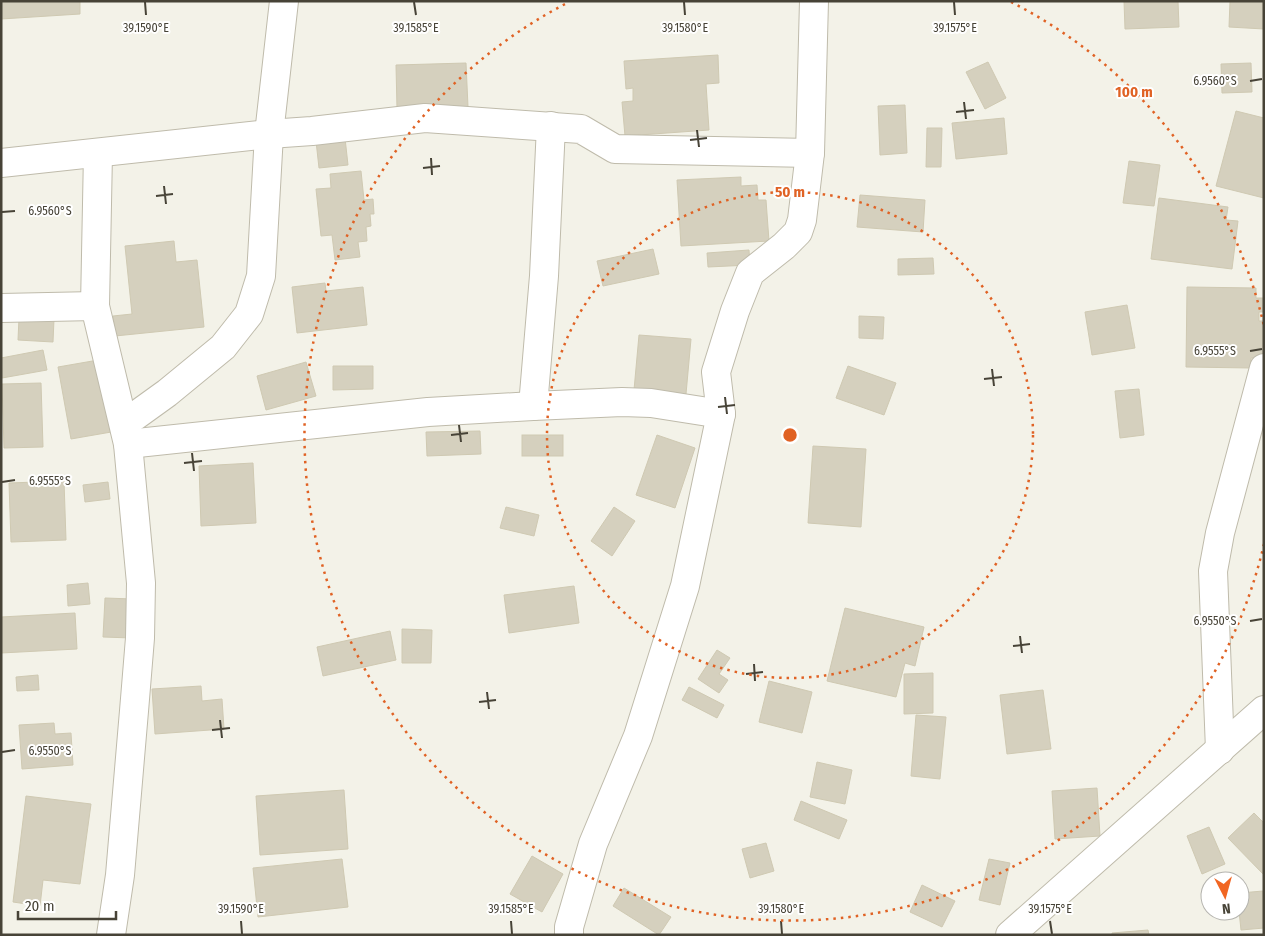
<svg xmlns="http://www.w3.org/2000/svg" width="1265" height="936" viewBox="0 0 1265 936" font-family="'Fira Sans Condensed',sans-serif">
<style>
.building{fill:#d5d0be;stroke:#cfc9b2}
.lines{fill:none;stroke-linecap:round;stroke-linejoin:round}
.street-casing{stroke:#bfbbab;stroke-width:30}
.street{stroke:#fff;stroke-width:28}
.ticks{fill:none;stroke:#474337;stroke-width:2}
.ring{fill:none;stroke:#e06224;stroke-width:2.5;stroke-dasharray:2.5 5}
.ticks-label{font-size:12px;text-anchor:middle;fill:#474337;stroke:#fff;stroke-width:4;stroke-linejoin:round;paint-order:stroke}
.centre{fill:#e06224;stroke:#fff;stroke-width:2.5}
.ring-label{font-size:15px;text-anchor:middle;font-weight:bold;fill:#e06224;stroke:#fff;stroke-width:4;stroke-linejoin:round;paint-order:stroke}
</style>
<rect width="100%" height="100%" fill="#f3f2e8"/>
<!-- building -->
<g class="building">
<path d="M1,1H80V14L1,19Z"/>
<path d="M1124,1H1178L1179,27L1125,29Z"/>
<path d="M1230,1H1264V29L1229,27Z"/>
<path d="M718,55L719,83L706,84L709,130L625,136L622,102L633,101V88L626,89L624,61Z"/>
<path d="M988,62L1006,98L985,109L966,72Z"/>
<path d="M466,63L468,107L397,109L396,65Z"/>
<path d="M1251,63L1252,92L1222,93L1221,64Z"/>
<path d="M905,105L907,153L880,155L878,106Z"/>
<path d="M1236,111L1264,118V198L1216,186Z"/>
<path d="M1004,118L1007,154L956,159L952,123Z"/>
<path d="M927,128H942L941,167H926Z"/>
<path d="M345,138L348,165L319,168L316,141Z"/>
<path d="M1129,161L1160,165L1154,206L1123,203Z"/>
<path d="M361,171L364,200L373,199L374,214H370L371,226L366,227L367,241L358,242L360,257L335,260L332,235L321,236L316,189L331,188L330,174Z"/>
<path d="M741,177V186L757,185L758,200H766L769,241L681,246L677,180Z"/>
<path d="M860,195L925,200L923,232L857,227Z"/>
<path d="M1159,198L1228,207L1226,220L1238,221L1232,269L1151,259Z"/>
<path d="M174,241L176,262L197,260L204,327L115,336L113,316L132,314L125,246Z"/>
<path d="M653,249L659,274L603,286L597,261Z"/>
<path d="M749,250L750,265L708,267L707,253Z"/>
<path d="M933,258L934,274L898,275V259Z"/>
<path d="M325,283L326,291L363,287L367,325L297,333L292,287Z"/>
<path d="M1187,287L1256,288V298H1264V312H1259V321H1264V358H1251V368L1186,367Z"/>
<path d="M1127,305L1135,348L1092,355L1085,312Z"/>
<path d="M859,316L884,317L883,339L859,338Z"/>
<path d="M19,318L54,319L53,342L18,340Z"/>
<path d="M639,335L691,339L686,394L634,390Z"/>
<path d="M43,350L47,370L2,378L1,358Z"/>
<path d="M104,359L117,431L71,439L58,367Z"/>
<path d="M306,362L316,396L266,410L257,376Z"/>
<path d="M333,366H373V389L333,390Z"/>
<path d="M848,366L896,383L884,415L836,398Z"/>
<path d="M41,383L43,447L4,448L2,384Z"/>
<path d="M1139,389L1144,435L1120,438L1115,391Z"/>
<path d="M480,431L481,454L427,456L426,432Z"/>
<rect x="522" y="435" width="41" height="21"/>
<path d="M657,435L695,448L675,508L636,495Z"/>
<path d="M813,446L866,449L861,527L808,523Z"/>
<path d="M253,463L256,523L201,526L199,466Z"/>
<path d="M64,481L66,540L11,542L9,483Z"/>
<path d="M108,482L110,499L85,502L83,485Z"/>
<path d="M506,507L539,515L534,536L500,528Z"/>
<path d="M614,507L635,521L612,556L591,541Z"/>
<path d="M88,583L90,604L68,606L67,585Z"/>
<path d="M574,586L579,623L509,633L504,595Z"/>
<path d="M105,598L133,599L132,638L103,637Z"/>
<path d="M845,608L924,627L915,666L905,663L896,697L827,681Z"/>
<path d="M75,613L77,649L1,653V617Z"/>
<path d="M402,629L432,630L431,663H402Z"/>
<path d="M390,631L396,660L323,676L317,647Z"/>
<path d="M717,650L730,658L719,674L728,680L719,693L698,679Z"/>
<path d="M933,673V713L904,714V674Z"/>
<path d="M38,675L39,690L17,691L16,677Z"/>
<path d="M769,681L812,692L802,733L759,722Z"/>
<path d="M201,686L202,701L222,699L224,729L155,734L152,689Z"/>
<path d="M689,687L724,705L717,718L682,700Z"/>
<path d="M1043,690L1051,749L1007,754L1000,695Z"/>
<path d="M916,715L946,717L940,779L911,776Z"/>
<path d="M54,723L55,734L71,733L73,765L22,769L19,725Z"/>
<path d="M817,762L852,770L845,804L810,797Z"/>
<path d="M1097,788L1100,836L1055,839L1052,791Z"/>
<path d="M344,790L348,849L260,855L256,796Z"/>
<path d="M26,796L91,804L80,884L43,880L40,906L13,902Z"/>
<path d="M801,801L847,820L839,839L794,820Z"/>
<path d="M1254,813L1264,823V875L1228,838Z"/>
<path d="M1209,827L1225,864L1202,874L1187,836Z"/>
<path d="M766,843L774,871L750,878L742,849Z"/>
<path d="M532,856L563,874L542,912L510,894Z"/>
<path d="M342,859L348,907L258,917L253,868Z"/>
<path d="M989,859L1010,863L1000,905L979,900Z"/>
<path d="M922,885L955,901L942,927L910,912Z"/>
<path d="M624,888L671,917L659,935L613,906Z"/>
<path d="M1263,891L1264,928L1241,930L1239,911L1240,893Z"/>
<path d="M1148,930L1149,935H1112V933Z"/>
</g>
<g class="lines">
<!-- street casing -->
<g class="street-casing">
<g id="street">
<path d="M98,153L95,306L128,444L141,583L140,638L134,711L120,875L111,935"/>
<path d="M1,163L269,134L312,131L425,118L581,129L615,149L810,153"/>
<path d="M1,308L95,306"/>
<path d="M533,406L544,276L551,126"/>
<path d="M124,424L167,393L223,347L249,314L261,276L269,134L284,1"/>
<path d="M128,444L428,412L533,406L622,402L651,403L721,414"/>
<path d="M1220,750L1213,571L1220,533L1264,368"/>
<path d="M569,935V927L593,844L638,736L685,586L721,414L716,372L735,311L750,273L784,246L798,232L802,220L810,153L814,1"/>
<path d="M1010,935L1264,710"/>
</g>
</g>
<!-- street -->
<use href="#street" class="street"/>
</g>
<!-- ticks -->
<path class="ticks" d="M145,2L146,15M414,2L416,15M684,2L685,15M954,2L955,15M1250,81L1262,79M964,102L966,119M956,112L974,110M697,130L699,147M690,140L707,138M431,158L432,175M423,168L440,166M164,186L166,204M156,196L173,194M2,212L15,211M1250,351L1262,349M992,369L994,386M984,379L1002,377M725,397L727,414M718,407L735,405M459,425L461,442M451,435L468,433M192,453L194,471M184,463L202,461M2,482L15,480M1250,621L1262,619M1020,636L1022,653M1013,646L1030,644M754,664L755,681M746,674L763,672M487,692L489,709M479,702L496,700M220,720L222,738M212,730L230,728M2,752L15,750M241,921L242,934M511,921L512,934M781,921L782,934M1050,921L1052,934"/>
<!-- distance rings -->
<g class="ring">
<circle cx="790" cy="435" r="243"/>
<path d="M1264 544A486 486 0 1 1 569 2M1011 2A486 486 0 0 1 1264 326"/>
</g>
<g class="ticks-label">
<text x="146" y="32">39.1590°E</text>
<text x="416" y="32">39.1585°E</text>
<text x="685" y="32">39.1580°E</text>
<text x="955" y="32">39.1575°E</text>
<text x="1215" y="85">6.9560°S</text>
<text x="50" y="215">6.9560°S</text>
<text x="1215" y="355">6.9555°S</text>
<text x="50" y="485">6.9555°S</text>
<text x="1215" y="625">6.9550°S</text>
<text x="50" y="755">6.9550°S</text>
<text x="241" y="913">39.1590°E</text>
<text x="511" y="913">39.1585°E</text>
<text x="781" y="913">39.1580°E</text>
<text x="1050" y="913">39.1575°E</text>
</g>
<circle cx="790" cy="435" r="8" class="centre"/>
<g class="ring-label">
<text x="1134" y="97">100 m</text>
<text x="790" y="197">50 m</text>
</g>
<!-- border -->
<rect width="1265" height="936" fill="none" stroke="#474337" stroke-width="5"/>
<!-- north arrow -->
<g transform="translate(1225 896) rotate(174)"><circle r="24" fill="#ffffff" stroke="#b5b4af"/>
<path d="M0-4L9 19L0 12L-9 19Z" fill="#f16622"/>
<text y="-8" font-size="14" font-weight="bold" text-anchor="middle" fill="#474337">N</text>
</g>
<!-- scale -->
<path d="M18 911v8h98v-8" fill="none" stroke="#474337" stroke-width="2.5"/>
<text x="25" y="911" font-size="15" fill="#474337" stroke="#ffffff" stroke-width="4" paint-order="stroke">20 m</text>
</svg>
